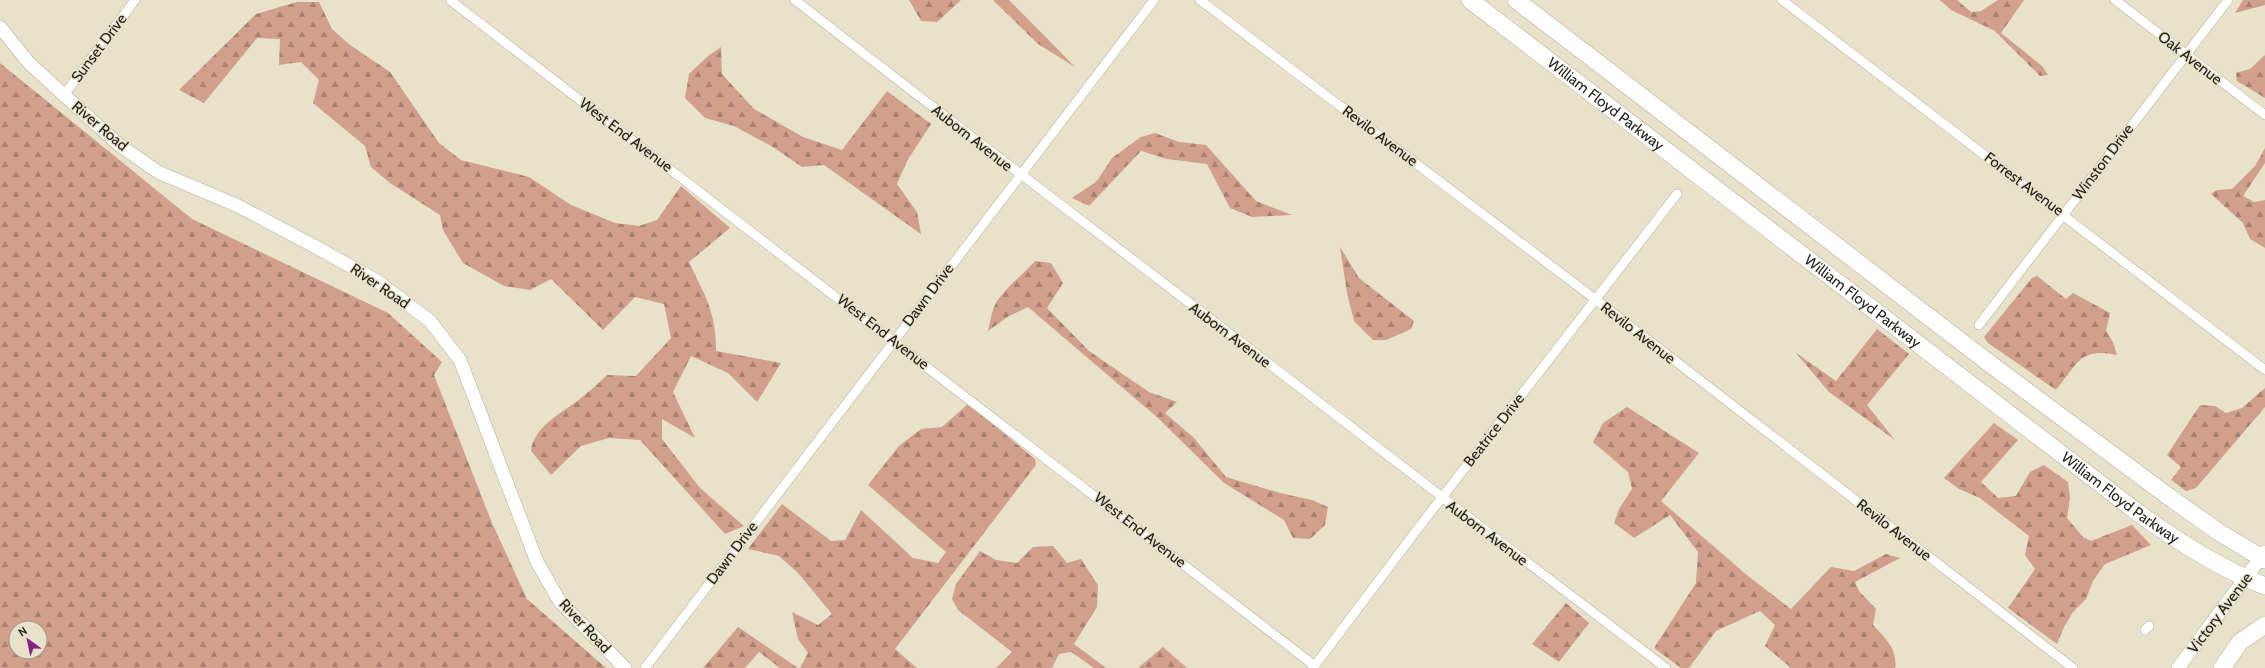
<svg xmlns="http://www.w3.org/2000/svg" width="2265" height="668" viewBox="0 0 2265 668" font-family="Cabin,sans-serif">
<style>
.forest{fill:url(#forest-firs);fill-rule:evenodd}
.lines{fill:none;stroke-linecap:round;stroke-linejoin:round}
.street-casing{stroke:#b6b09a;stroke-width:10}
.secondary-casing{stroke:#b6b09a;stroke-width:14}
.highway-casing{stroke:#b6b09a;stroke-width:18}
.street{stroke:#fff;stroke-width:9}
.secondary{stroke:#fff;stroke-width:13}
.highway{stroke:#fff;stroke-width:17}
.labels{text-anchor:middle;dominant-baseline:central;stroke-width:3;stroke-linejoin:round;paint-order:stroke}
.street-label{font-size:15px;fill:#242219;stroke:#e8e2cb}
</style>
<defs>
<pattern id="forest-firs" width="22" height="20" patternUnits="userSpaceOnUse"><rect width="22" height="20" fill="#d19f8b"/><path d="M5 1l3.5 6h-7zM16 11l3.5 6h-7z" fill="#a98171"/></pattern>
</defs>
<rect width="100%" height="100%" fill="#e8e2cb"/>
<!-- forest -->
<g class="forest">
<path d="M909,0H961L937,22L921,21Z"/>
<path d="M993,0H1009L1075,67L1038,44Z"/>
<path d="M1940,0H1957L1971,12L1981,11L1998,0H2024L2001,33L2042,66L2048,75L2040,76L1995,31L1951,10Z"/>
<path d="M2243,0H2265V5L2235,13Z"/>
<path d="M297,2H319L332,29L350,45L390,72L439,143L461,160L529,177L571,205L615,223L639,226L657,220L681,186L730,228L689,262C705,296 716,311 716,351L781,363L757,402L728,373L691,356L673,392L695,438L662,419V439L700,488L744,526L725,534L640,440L609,438L581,446L551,475L531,451C533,426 564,412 581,398C590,391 599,383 607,375L636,376L671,338L664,304L635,297L603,330L551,279L530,290L504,286L463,263L443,230L440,215L390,183L371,167L365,146L313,103L319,80L301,62L279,65L280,39L257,38L204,103L179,90L256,14Z"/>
<path d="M721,47L722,74L754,109L803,137L842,150L887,91L931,124L907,161L897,184L917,212L921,234L824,165L802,167L773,147L734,126L705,118L685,98L689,74L708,56Z"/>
<path d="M2265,55V98L2237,81L2236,73L2250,69Z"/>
<path d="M0,63L192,219L388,313L442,362L434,375L492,523L527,599L606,668H0ZM16,628H40V652H16Z"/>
<path d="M1155,133L1179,142L1206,145L1256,201L1292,215L1252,217L1230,208L1207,164L1167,159L1141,151L1089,206L1072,198L1097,181L1112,158L1141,137Z"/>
<path d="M2265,148V163L2243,196L2254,202L2265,200V248L2250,239L2243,223L2211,194L2217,190L2232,189L2255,166Z"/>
<path d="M1340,247L1359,278L1414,321L1411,329L1386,340H1373L1354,321L1347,293Z"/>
<path d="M1035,261L1051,263L1063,283L1047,308L1089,351L1149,392L1177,402L1165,413L1194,438L1226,477L1280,493L1312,500L1328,507L1325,525L1310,539L1293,538L1284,520L1224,483L1158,418L1028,307L1009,316L988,331C990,323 991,314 994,307C1000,292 1024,274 1035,261Z"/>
<path d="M2037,276L2066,299L2073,293L2110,313L2106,331L2113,342L2117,355C2080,347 2078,363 2056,390L1988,343L1984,337L2032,278Z"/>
<path d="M1877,329L1909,354L1867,405L1895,440L1829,392L1796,353L1836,381Z"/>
<path d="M2265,388V407L2196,488L2186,491L2171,480L2181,467L2167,455L2200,405L2215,406L2226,413L2242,408Z"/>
<path d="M968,404L1035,459L1036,465L895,649L917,668H800L808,653L798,639L792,612L818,625L832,614L798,573L779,556L748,549L782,504L831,541L845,540L861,510L913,558L938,563L946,552L868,485L899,446L921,429L942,427Z"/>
<path d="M1627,407L1699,453L1661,501L1748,576L1791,609L1831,567L1854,571L1886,554L1900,558L1855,582L1859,591L1876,609L1873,625C1885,638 1898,649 1895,668H1791L1765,646L1775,625L1760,611L1716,631L1689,668H1681L1654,648L1696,583L1698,552L1670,515L1634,538L1614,523L1619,509L1632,489L1628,472L1593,442L1603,423Z"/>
<path d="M1994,423L2018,440L1981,482L1998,498L2016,496L2030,472L2044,465L2068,482L2070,498L2067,518L2083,537L2091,541L2132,525L2151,545L2105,564L2093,581L2086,599L2073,612L2063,629L2057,644L2008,608L2035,569L2025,555L2029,536L1980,498L1959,489L1944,478Z"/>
<path d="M1053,546L1067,563L1081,559L1098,585L1097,607L1074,644L1106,668H1094L1071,652L1059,654L1052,668H996L1012,652L958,610L952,599L956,584L980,551L996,560L1017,563L1033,547Z"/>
<path d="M1566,603L1589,623L1559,662L1532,644Z"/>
<path d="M738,627L798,668H780L759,652L745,668H703Z"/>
<path d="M1163,647L1187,668H1138Z"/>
</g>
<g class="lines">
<!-- street casing -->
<g class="street-casing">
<g id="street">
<path d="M450,0L1315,666"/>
<path d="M795,0C948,120 1104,237 1259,356C1394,460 1530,565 1666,668"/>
<path d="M1200,0L1595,299L2073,668"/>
<path d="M1782,0L2265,370"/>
<path d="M2115,0L2265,115"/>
<path d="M64,95L135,0"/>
<path d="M1979,325L2228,0"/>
<path d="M2145,630L2149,626"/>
<path d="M645,668L1154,0"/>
<path d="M1313,668L1416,531L1677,194"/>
</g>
</g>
<!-- secondary casing -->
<g class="secondary-casing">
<g id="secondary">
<path d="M0,27L29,63L64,95L118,144L158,172L236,205L314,246L377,281L430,321L460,360L537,562L560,602L625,668"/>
<path d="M2178,668L2265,552"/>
</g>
</g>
<!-- highway casing -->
<g class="highway-casing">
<g id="highway">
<path id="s1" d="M1470,0L2137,512C2177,541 2219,568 2265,586"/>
<path d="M1516,0L1989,363L2161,491L2217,531L2265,560"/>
<path d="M2222,668L2240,642L2265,625"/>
</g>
</g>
<!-- street -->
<use href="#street" class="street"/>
<!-- secondary -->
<use href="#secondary" class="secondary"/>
<!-- highway -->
<use href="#highway" class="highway"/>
</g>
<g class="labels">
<!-- street labels -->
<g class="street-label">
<text transform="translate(99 48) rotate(-53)">Sunset Drive</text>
<text transform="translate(2190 58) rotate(38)">Oak Avenue</text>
<text stroke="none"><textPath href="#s1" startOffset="171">William Floyd Parkway</textPath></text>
<text transform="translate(100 126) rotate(40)">River Road</text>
<text transform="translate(626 135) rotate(37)">West End Avenue</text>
<text transform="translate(1380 136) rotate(37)">Revilo Avenue</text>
<text transform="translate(972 138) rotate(38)">Auborn Avenue</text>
<text transform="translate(2103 162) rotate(-53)">Winston Drive</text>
<text transform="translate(2024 184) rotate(37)">Forrest Avenue</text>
<text transform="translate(380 286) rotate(34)">River Road</text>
<text transform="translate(928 295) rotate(-53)">Dawn Drive</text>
<text stroke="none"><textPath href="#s1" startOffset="495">William Floyd Parkway</textPath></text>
<text transform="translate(883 332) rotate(38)">West End Avenue</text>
<text transform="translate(1638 333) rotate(38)">Revilo Avenue</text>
<text transform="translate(1230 335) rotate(37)">Auborn Avenue</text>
<text transform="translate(1494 430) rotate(-52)">Beatrice Drive</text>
<text stroke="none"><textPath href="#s1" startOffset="819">William Floyd Parkway</textPath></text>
<text transform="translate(1140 530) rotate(38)">West End Avenue</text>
<text transform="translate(1894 530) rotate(38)">Revilo Avenue</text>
<text transform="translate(1487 533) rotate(37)">Auborn Avenue</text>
<text transform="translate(732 553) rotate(-53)">Dawn Drive</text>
<text transform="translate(2220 613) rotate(-53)">Victory Avenue</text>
<text transform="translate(585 626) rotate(47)">River Road</text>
</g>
</g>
<!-- north arrow -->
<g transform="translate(28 640) rotate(327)"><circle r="19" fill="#e8e2cb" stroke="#9a9584"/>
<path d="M0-3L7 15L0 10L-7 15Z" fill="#852089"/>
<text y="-6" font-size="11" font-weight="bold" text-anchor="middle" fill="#242219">N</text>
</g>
</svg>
